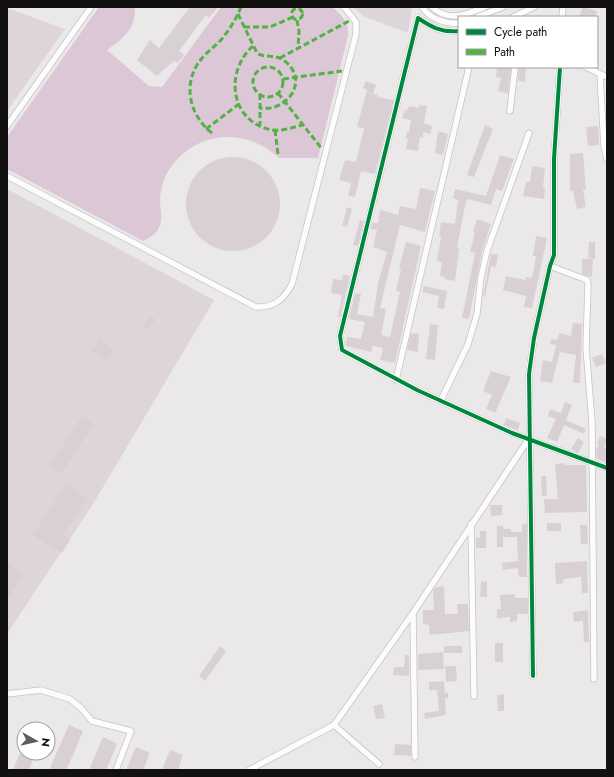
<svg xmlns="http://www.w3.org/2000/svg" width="614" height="777" viewBox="0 0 614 777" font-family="Jost,sans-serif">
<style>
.built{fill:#ddd5da}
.green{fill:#dcc7d6}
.building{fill:#d9d0d6}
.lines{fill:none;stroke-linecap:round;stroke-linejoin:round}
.street-casing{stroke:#c5c3c5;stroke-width:7}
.street{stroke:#fcfcfc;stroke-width:5.5}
.quiet{stroke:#54b144;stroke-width:3;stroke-dasharray:6 3;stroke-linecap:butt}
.cycleway-casing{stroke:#fff;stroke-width:6}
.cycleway{stroke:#00873e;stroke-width:4}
</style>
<rect width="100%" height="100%" fill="#ebe8ea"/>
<!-- built -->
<g class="built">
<path d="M352,7H412L408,33L365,17Z"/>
<path d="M7,8L65,29L7,111Z"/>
<path d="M7,189L214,300L93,504L7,634Z"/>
</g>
<!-- green -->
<path class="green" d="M99,7H135C136,29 123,39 107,50L149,86L162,87L221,7H332C342,15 349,22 348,36L318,158H279C264,144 247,137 226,137C192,138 161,165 160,200C160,209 163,217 160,225C157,234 151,237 143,241L7,169V137Z"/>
<!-- building -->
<g class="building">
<path d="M190,7H218L209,18L206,15L179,51L184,55L178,63L174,61L157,76L137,60L150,40L159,48Z"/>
<path d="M583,7L597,11L595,17H579Z"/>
<path d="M497,67H511L508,94L498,91L501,78L496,77Z"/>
<path d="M519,67H526L525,82L518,81Z"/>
<path d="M366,81L376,85L373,94L378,95L377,97L394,100L375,174L361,171L355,197L348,196L351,183L339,180L345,160L356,162L364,128L357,127L367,90L363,88Z"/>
<path d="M419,105L427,106L424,123L432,126L430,134L423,132V137H420L418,151L406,149L408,139H406L407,132H409L411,120L402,118L404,111H406L410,106L419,108Z"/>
<path d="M485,125L493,129L474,177L467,175Z"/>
<path d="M598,126L599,145L588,146L586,127Z"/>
<path d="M438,131L448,134L443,155L435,153Z"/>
<path d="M583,153L586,190H583L586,207L577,209L573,191H570V154Z"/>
<path d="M500,155L514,159L502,191L496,189L491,205L468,199L466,201L457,247L459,248L455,281L444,279L445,277L440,276L442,262L437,261L441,236H439L441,222L455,224L458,200L453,198L455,189L486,196Z"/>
<circle cx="233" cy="204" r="47"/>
<path d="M532,166L545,168L543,188H545L544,199L523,196L526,182H530Z"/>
<path d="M420,188L435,191L425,232L400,225L380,308L386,309L381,335L390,337L400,292L396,291L401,269L399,268L406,242L421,246L395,363L380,360L383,348L373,346L371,352L346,346L347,337L361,339L365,322L349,319L355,293L361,294L357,314L373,317L378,283L387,252L373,247L377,230L371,229L372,223H378L380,210L398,215L400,206L416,209Z"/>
<path d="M347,207L352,209L347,227L342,226Z"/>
<path d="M477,219L491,224L482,252L469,319L462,318L475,253L470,252L475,233L473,232Z"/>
<path d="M360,220L364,221L358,246L353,245Z"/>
<path d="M536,236L547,238L532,308L524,307L526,296L503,290L506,276L526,280V277L532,278L536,256H533Z"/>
<path d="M589,242H595V259L588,258Z"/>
<path d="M491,254L498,255L496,267L491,266L485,296H483Z"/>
<path d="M582,259H593L592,277L582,274Z"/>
<path d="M343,275L350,276L340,317H338L342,295L331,293L333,279L342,280Z"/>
<path d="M424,286L447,291L444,309L437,308L439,296L422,292Z"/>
<path d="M150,316L156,319L149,330L143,327Z"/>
<path d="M573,323L582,324L580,383H573L576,355L560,352L552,383L540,381L543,360L552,362L556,345L550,344L551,339L557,340L559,333L571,336Z"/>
<path d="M430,324L438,325L435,360L426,359Z"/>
<path d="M411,333L419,334L418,352L407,350Z"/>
<path d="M100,340L114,350L107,361L92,351Z"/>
<path d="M602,354L606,363L596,367L592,358Z"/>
<path d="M491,371L511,377L495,413L486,409L492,395L483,391Z"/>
<path d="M565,402L572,405L566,420L586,429L584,434L564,425L557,442L547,438L556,419L548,416L550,409L561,413Z"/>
<path d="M82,416L94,424L61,474L49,467Z"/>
<path d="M506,418L520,423L518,430L504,425Z"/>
<path d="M600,436L607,439L604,447L607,448V463L597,459L596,450L599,444L597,443Z"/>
<path d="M578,438L584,442L578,453L571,449Z"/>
<path d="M565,463V465H586L587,512L545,513L544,499H558L555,464Z"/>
<path d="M541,476H546L547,496H542Z"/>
<path d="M66,484L87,498L63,535L70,540L62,553L33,535Z"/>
<path d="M490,505H502V515L491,516Z"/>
<rect x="547" y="523" width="14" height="8"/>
<path d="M522,524H527V577H519L518,568L503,570L502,563L518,561L517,537H503V547H497V526H503V529H511V532H522Z"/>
<path d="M580,525H587L588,544H581Z"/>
<path d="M480,531H486V548H476V538H480Z"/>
<path d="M587,561L588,593H582L581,577L563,579V583L556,584L555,563Z"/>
<path d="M7,563L24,574L7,600Z"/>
<path d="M481,581L487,582V597H480Z"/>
<path d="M444,586L445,614H458L457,604H468L469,631L430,635L429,625L423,624V610H434L433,590L436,587Z"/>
<path d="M515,594V598H528V614H517V621L510,622V617L497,618V609H501L500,595Z"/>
<path d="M588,610L589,642H584L583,621L574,622L573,612Z"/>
<rect x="495" y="643" width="8" height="19"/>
<path d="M220,646L226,651L205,681L199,676Z"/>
<rect x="444" y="646" width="18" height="7"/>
<path d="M443,652L444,669L418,670V654Z"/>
<path d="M405,655H409V676L393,675L394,667H404Z"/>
<path d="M445,666H456L457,681L446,682Z"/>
<path d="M444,681L445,693H448V698H445L446,715L425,719L424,713L439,711L437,690H429V682Z"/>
<path d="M504,694V711H498L497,695Z"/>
<path d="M382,704L385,718L376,719L373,706Z"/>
<path d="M69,725L83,731L74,753L66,770H49Z"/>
<path d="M103,737L117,744L106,770H89Z"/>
<path d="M395,744L411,745V756L394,755Z"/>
<path d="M136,747L150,753L143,770H126Z"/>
<path d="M170,750L183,755L178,770H162Z"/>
<path d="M20,753H36L29,770H13Z"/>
</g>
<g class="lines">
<!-- street casing -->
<g class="street-casing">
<g id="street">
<path d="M422,7C430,19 445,24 459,23"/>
<path d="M432,7C449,23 467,14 485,7"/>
<path d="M477,17L503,7"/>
<path d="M513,17L534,7"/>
<path d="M562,17L563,7"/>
<path d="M459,31C442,33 431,27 418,18L340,336L342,350L417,390L512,433L607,468"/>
<path d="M586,67L607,77"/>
<path d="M600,75L604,146L607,159"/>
<path d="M510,111L515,67"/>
<path d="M7,126L91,7"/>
<path d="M7,176L256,307C274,308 284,299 292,284L356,34V22L344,7"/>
<path d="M550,266L587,280L588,284L586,348L592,422L594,679"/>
<path d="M396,380L469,67"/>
<path d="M441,400L468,344L477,314L481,277L487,251L529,133"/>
<path d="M471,524L474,696"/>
<path d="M413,613L415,757"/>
<path d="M533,676L529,374L534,338L550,266L554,255V159L560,67"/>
<path d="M7,694L41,690L70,699L81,708L92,721L131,731L116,770"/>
<path d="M334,725L379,764"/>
<path d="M249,770L334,725L413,613L528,440"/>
</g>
</g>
<!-- street -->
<use href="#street" class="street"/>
<!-- quiet -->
<g class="quiet">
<circle cx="297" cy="14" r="5.5"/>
<path d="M238,14L257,53C266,59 276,53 286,62C309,82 287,112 260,108"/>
<path d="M297,20L299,31L298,48"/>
<path d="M244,27H270L293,17"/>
<path d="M253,46C224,72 230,122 272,130C282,131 292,128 302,125"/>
<path d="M280,58L349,21"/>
<circle cx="268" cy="82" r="15"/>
<path d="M283,79L342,71"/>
<path d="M278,93L322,149"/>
<path d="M260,94V125"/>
<path d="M206,129L239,104"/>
<path d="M275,130L278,154"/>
<path d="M212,133C191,117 183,88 197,65C203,55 212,49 220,41C229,31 236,19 241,7"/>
</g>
<!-- cycleway casing -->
<g class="cycleway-casing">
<g id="cycleway">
<path d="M459,31C442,33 431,27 418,18L340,336L342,350L417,390L512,433L607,468"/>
<path d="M533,676L529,374L534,338L550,266L554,255V159L560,67"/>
</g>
</g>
<!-- cycleway -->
<use href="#cycleway" class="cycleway"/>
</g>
<!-- border -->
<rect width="614" height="777" fill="none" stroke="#121011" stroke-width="16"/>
<!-- legend -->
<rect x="458" y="16" width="140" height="52" fill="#ffffff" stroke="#a09fa0"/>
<rect x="466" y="29" width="20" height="6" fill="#00873e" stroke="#a09fa0"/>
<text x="494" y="36" font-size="12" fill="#121011">Cycle path</text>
<rect x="466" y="49" width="20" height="6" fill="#54b144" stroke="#a09fa0"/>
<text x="494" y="56" font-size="12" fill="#121011">Path</text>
<!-- north arrow -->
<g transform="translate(36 741) rotate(98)"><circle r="19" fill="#ffffff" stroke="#a09fa0"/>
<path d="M0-3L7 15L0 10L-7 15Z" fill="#5e5c5d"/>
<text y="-6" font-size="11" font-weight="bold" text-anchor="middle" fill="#121011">N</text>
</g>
</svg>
